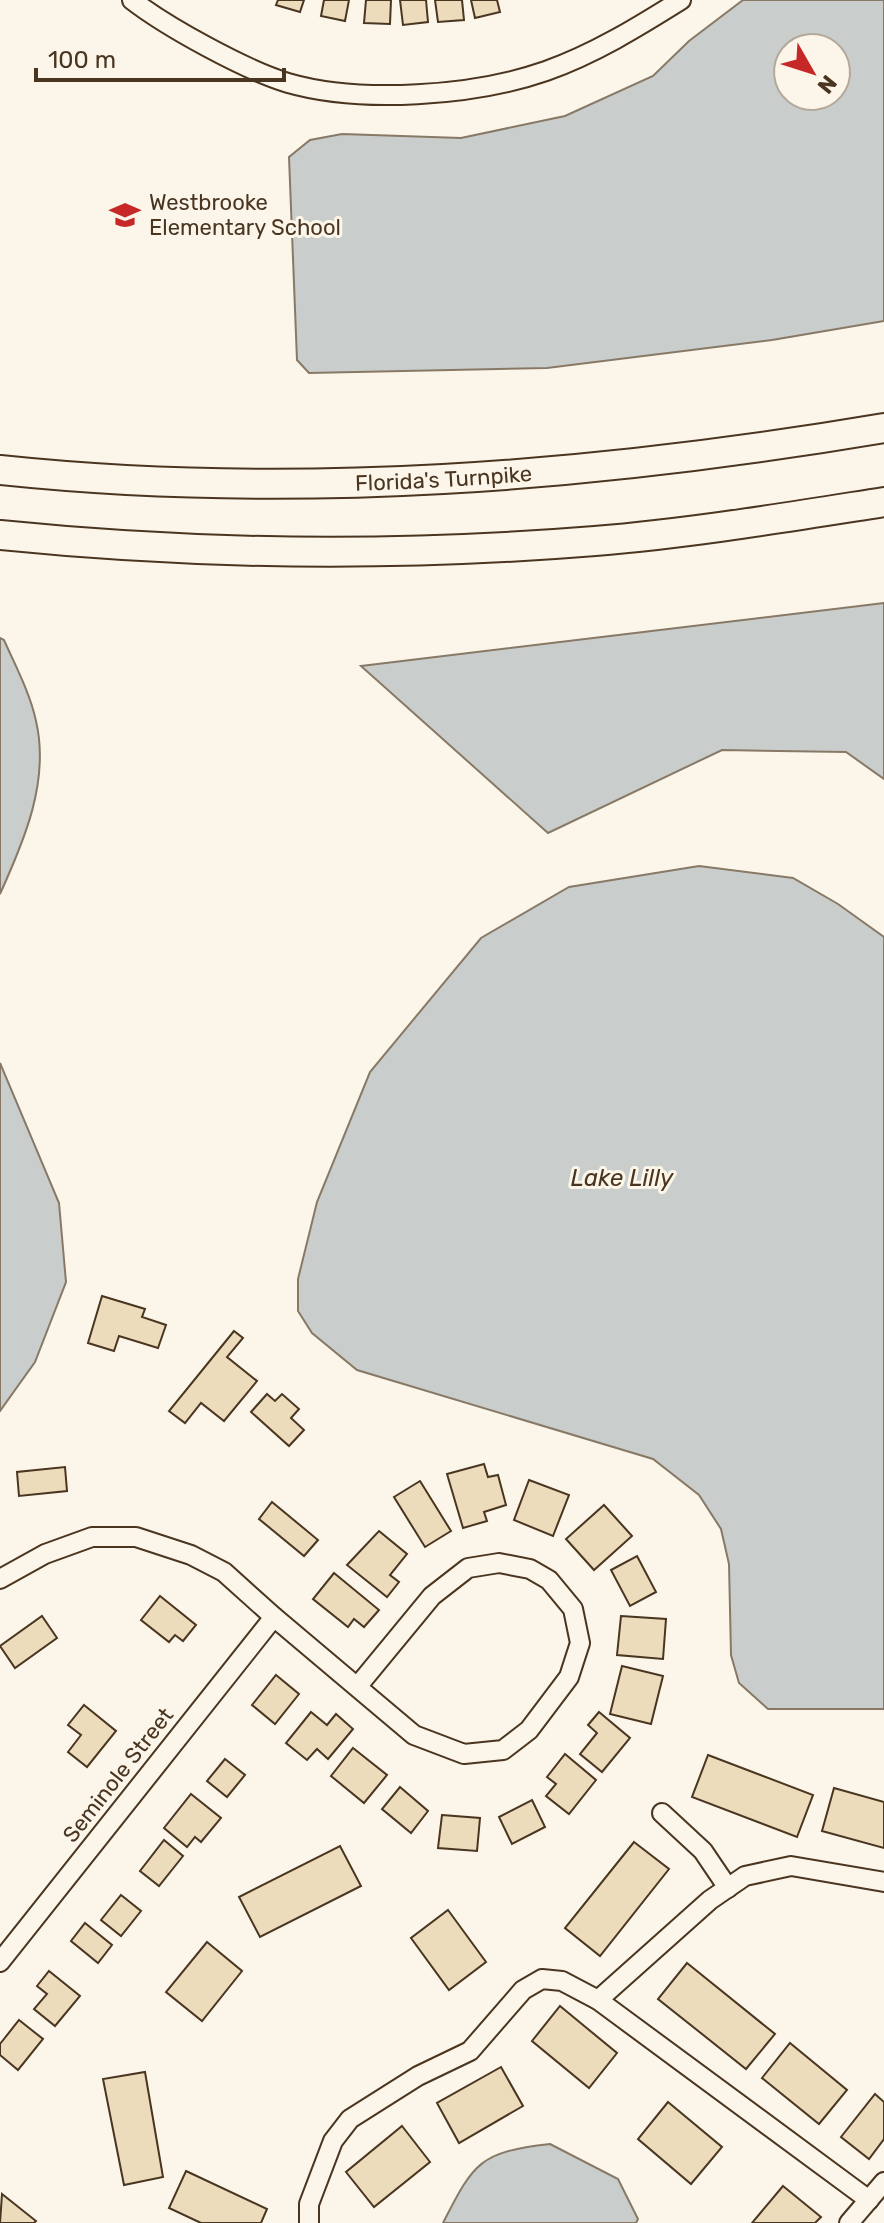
<svg xmlns="http://www.w3.org/2000/svg" width="884" height="2223" viewBox="0 0 884 2223" font-family="Rubik,sans-serif">
<style>
.water{fill:#c9cecd;stroke:#887966;stroke-width:2;fill-rule:evenodd}
.building{fill:#ecdcbc;stroke:#4a3520;stroke-width:2}
.lines{fill:none;stroke-linecap:round;stroke-linejoin:round}
.minor-casing{stroke:#4a3520;stroke-width:22}
.highway-casing{stroke:#4a3520;stroke-width:32}
.minor{stroke:#fbf6e9;stroke-width:18}
.highway{stroke:#fbf6e9;stroke-width:28}
.labels{text-anchor:middle;dominant-baseline:central;stroke-width:6;stroke-linejoin:round;paint-order:stroke}
.poi-label{font-size:22px;fill:#4a3520;stroke:#fbf6e9;text-anchor:start}
.street-label{font-size:22px;fill:#4a3520;stroke:#fbf6e9}
.water-label{font-size:24px;font-style:italic;fill:#4a3520;stroke:#fbf6e9}
</style>
<rect width="100%" height="100%" fill="#fbf6e9"/>
<!-- water -->
<g class="water">
<path d="M743,0H884V321L772,340L547,368L309,373L297,360L289,157L310,140L342,134L461,138L565,116L653,76L689,41ZM788,48H836V96H788Z"/>
<path d="M884,603V779L846,752L722,750L548,833L361,666Z"/>
<path d="M0,638L4,640C16,667 30,693 36,721C50,781 24,841 0,894Z"/>
<path d="M699,866L793,878L838,904L884,937V1709H768L739,1683L731,1655L729,1564L721,1529L699,1495L653,1459L357,1370L312,1333L298,1311V1279L317,1202L370,1072L481,938L569,887Z"/>
<path d="M0,1063L59,1203L66,1282L35,1362L0,1411Z"/>
<path d="M550,2144L618,2179L638,2219L636,2223H443C474,2162 480,2152 550,2144Z"/>
</g>
<!-- building -->
<g class="building">
<path d="M278,0H304L300,12L276,5Z"/>
<path d="M324,0H349L345,21L321,16Z"/>
<path d="M366,0H391L390,24L364,23Z"/>
<path d="M400,0H426L428,22L403,25Z"/>
<path d="M435,0H462L464,20L438,22Z"/>
<path d="M471,0H497L500,12L475,18Z"/>
<path d="M102,1296L145,1309L142,1317L166,1325L158,1348L119,1336L114,1351L88,1343Z"/>
<path d="M234,1331L243,1338L227,1357L257,1381L224,1421L201,1403L185,1423L169,1411Z"/>
<path d="M267,1394L275,1401L282,1394L299,1409L291,1418L304,1430L289,1446L251,1412Z"/>
<path d="M484,1464L488,1477L498,1475L506,1505L484,1512L487,1521L463,1528L447,1474Z"/>
<path d="M65,1467L67,1491L19,1496L17,1472Z"/>
<path d="M529,1480L569,1495L553,1536L514,1520Z"/>
<path d="M420,1481L451,1531L425,1547L394,1497Z"/>
<path d="M272,1502L318,1540L304,1556L259,1519Z"/>
<path d="M604,1505L632,1536L594,1570L566,1539Z"/>
<path d="M379,1531L407,1554L390,1575L399,1582L387,1597L347,1565Z"/>
<path d="M637,1556L656,1592L630,1606L611,1570Z"/>
<path d="M334,1573L379,1610L364,1627L354,1619L348,1627L313,1599Z"/>
<path d="M160,1596L196,1625L183,1641L175,1635L169,1642L141,1620Z"/>
<path d="M42,1616L57,1638L15,1668L0,1646Z"/>
<path d="M621,1616L666,1619L663,1659L617,1655Z"/>
<path d="M622,1666L663,1676L651,1724L610,1714Z"/>
<path d="M276,1675L299,1694L275,1724L252,1705Z"/>
<path d="M84,1705L116,1731L87,1767L68,1752L81,1735L68,1725Z"/>
<path d="M311,1712L327,1725L336,1714L353,1729L328,1759L317,1749L307,1760L286,1743Z"/>
<path d="M599,1712L630,1738L602,1772L580,1754L597,1733L588,1725Z"/>
<path d="M353,1748L387,1775L364,1803L331,1776Z"/>
<path d="M565,1754L596,1780L569,1814L546,1796L556,1784L547,1777Z"/>
<path d="M708,1755L813,1795L797,1837L692,1797Z"/>
<path d="M225,1759L245,1775L227,1797L207,1781Z"/>
<path d="M400,1787L428,1811L411,1833L382,1809Z"/>
<path d="M834,1788L884,1802V1848L822,1831Z"/>
<path d="M191,1794L221,1818L201,1842L195,1837L187,1847L164,1828Z"/>
<path d="M532,1800L545,1827L512,1844L499,1817Z"/>
<path d="M442,1815L480,1818L477,1851L438,1848Z"/>
<path d="M164,1840L183,1856L159,1886L140,1871Z"/>
<path d="M634,1842L669,1869L600,1956L565,1928Z"/>
<path d="M340,1846L361,1886L260,1937L239,1897Z"/>
<path d="M121,1895L141,1911L121,1936L101,1920Z"/>
<path d="M448,1910L486,1962L449,1990L411,1938Z"/>
<path d="M85,1923L112,1945L98,1963L71,1941Z"/>
<path d="M207,1942L242,1971L202,2021L166,1992Z"/>
<path d="M687,1963L775,2034L746,2069L658,1999Z"/>
<path d="M49,1971L80,1996L55,2026L34,2009L47,1994L37,1986Z"/>
<path d="M560,2006L617,2053L589,2088L532,2041Z"/>
<path d="M19,2020L43,2039L18,2070L0,2055V2044Z"/>
<path d="M790,2043L847,2090L819,2124L762,2078Z"/>
<path d="M501,2067L523,2106L459,2143L437,2103Z"/>
<path d="M145,2072L163,2177L124,2185L103,2079Z"/>
<path d="M875,2094L884,2102V2139L869,2159L841,2137Z"/>
<path d="M668,2102L722,2147L691,2184L638,2139Z"/>
<path d="M402,2126L430,2162L374,2207L346,2172Z"/>
<path d="M186,2171L267,2209L261,2223H201L169,2208Z"/>
<path d="M783,2186L821,2217L815,2223H752Z"/>
<path d="M2,2194L36,2221L34,2223H0Z"/>
</g>
<g class="lines">
<!-- minor casing -->
<g class="minor-casing">
<g id="minor">
<path d="M132,0C167,27 245,70 288,83C361,104 474,96 546,71C594,54 638,27 681,0"/>
<path d="M0,1579L45,1554L92,1537H136L191,1555L224,1572L274,1617L357,1687L414,1735L464,1754L503,1750L529,1730L569,1677L580,1643L573,1609L549,1580L530,1569L499,1563L468,1568L432,1596L357,1687"/>
<path d="M662,1813L703,1851L728,1888"/>
<path d="M0,1962L274,1617"/>
<path d="M598,2000L710,1900L745,1876L791,1866L884,1882"/>
<path d="M309,2223V2204L333,2141L350,2119L418,2076L470,2051L523,1990L542,1979L562,1981L598,2000L869,2200"/>
<path d="M849,2223L884,2182"/>
</g>
</g>
<!-- highway casing -->
<g class="highway-casing">
<g id="highway">
<path id="s1" d="M0,470C294,501 593,477 884,428"/>
<path d="M0,535C197,555 397,557 595,541C692,533 788,517 884,502"/>
</g>
</g>
<!-- minor -->
<use href="#minor" class="minor"/>
<!-- highway -->
<use href="#highway" class="highway"/>
</g>
<!-- icons -->
<defs>
<g id="school-bare" transform="scale(2.4)"><path d="M0-5L7-2L0 1L-7-2ZM-4 1L0 2.5L4 1V4Q0 6-4 4Z" fill="#c62828" stroke="#fbf6e9" stroke-width="2.5" paint-order="stroke"/></g>
</defs>
<g fill-rule="evenodd">
<use href="#school-bare" x="125" y="215"/>
</g>
<g class="labels">
<!-- poi labels -->
<g class="poi-label">
<text x="149" y="202">Westbrooke<tspan x="149" dy="25">Elementary School</tspan></text>
</g>
<!-- street labels -->
<g class="street-label">
<text stroke="none"><textPath href="#s1" startOffset="444">Florida's Turnpike</textPath></text>
<text transform="translate(118 1775) rotate(-52)">Seminole Street</text>
</g>
<!-- water labels -->
<g class="water-label">
<text x="622" y="1178">Lake Lilly</text>
</g>
</g>
<!-- north arrow -->
<g transform="translate(812 72) rotate(129)"><circle r="38" fill="#fbf6e9" stroke="#b4a999" stroke-width="2"/>
<path d="M0-6L14 30L0 20L-14 30Z" fill="#c62828"/>
<text y="-12" font-size="22" font-weight="bold" text-anchor="middle" fill="#4a3520">N</text>
</g>
<!-- scale -->
<path d="M36 68v12h248v-12" fill="none" stroke="#4a3520" stroke-width="4"/>
<text x="48" y="68" font-size="24" fill="#4a3520" stroke="#fbf6e9" stroke-width="6" paint-order="stroke">100 m</text>
</svg>
